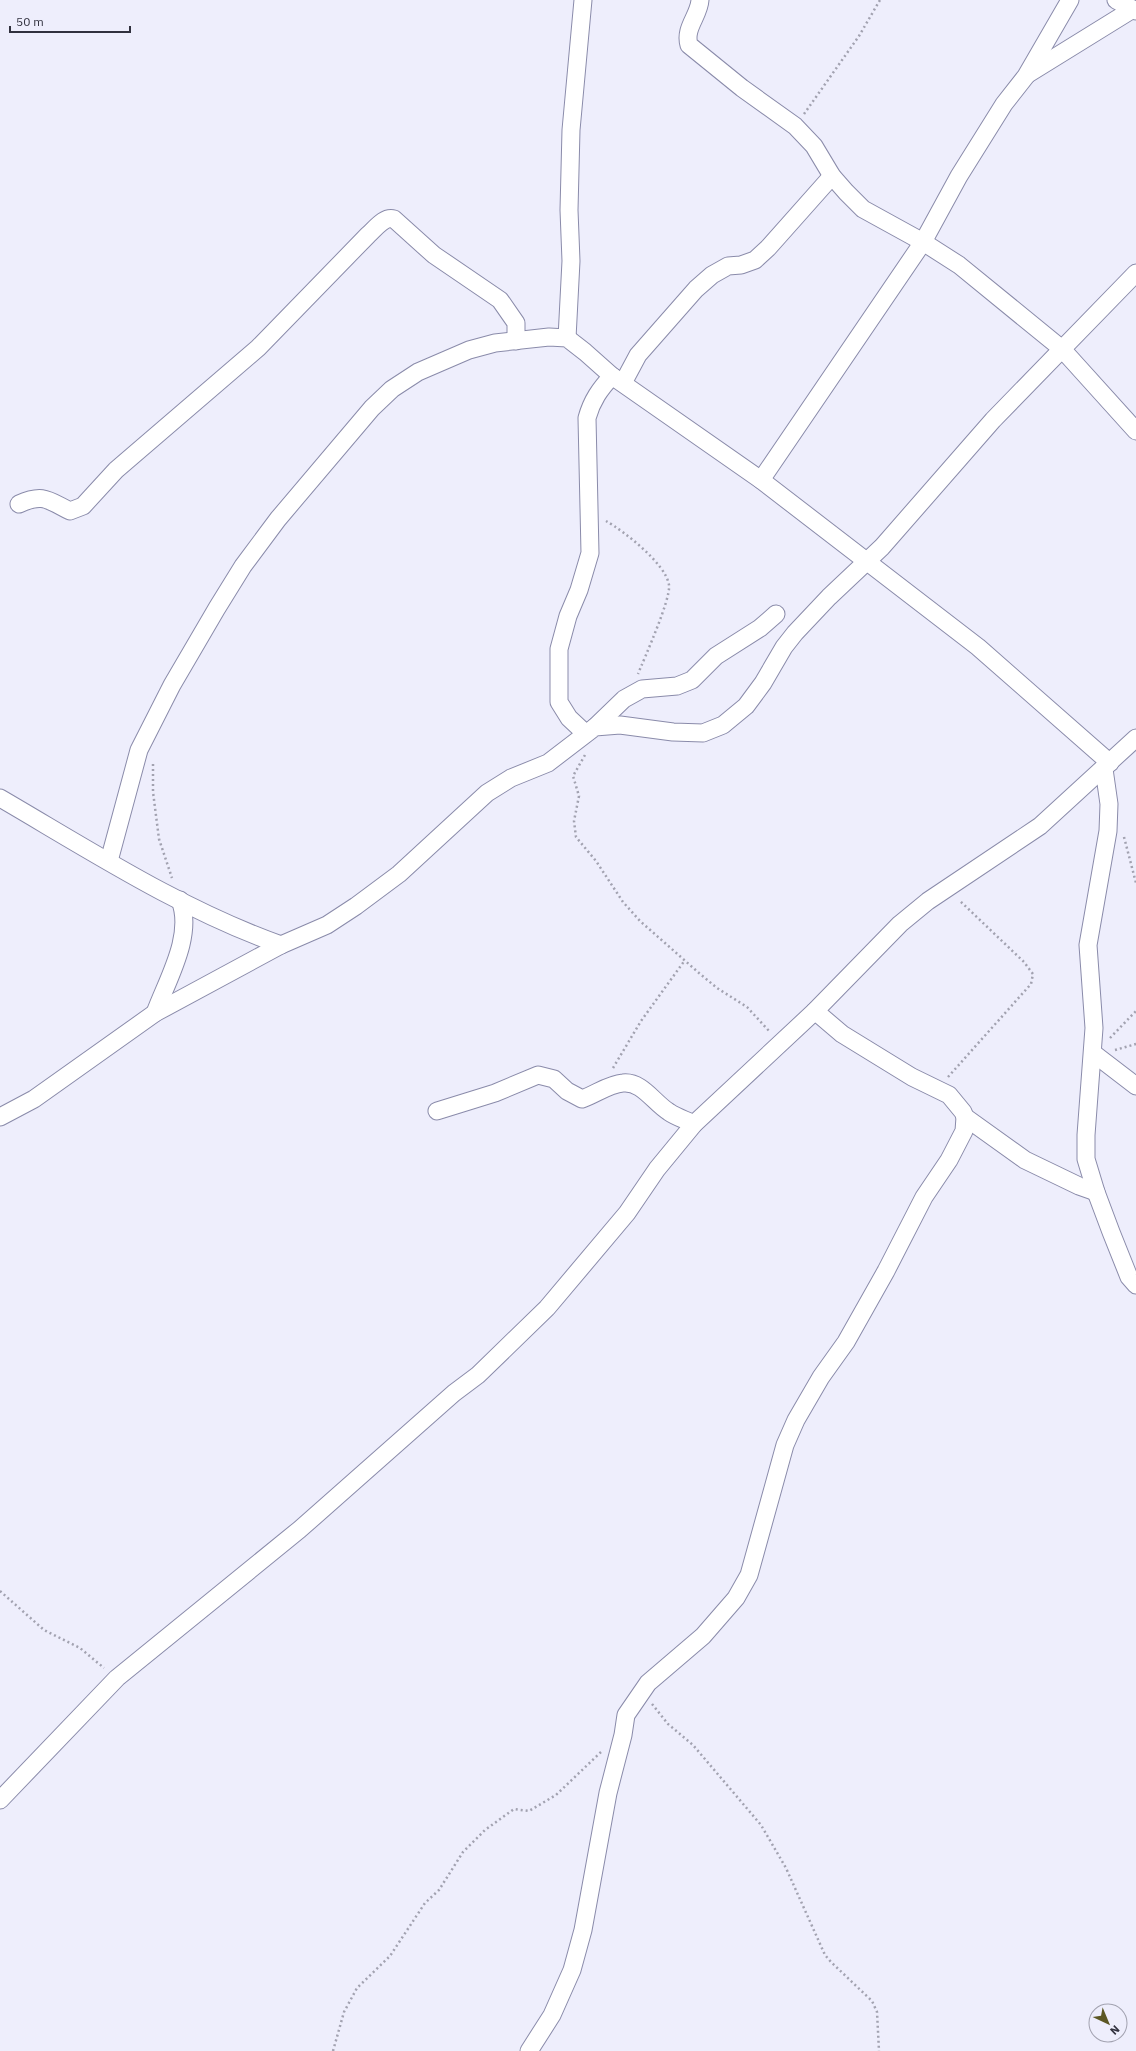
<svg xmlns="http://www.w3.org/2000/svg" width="1136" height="2051" viewBox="0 0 1136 2051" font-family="'IBM Plex Sans',sans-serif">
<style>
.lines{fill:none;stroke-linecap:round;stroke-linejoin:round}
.minor-casing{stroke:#8a8baa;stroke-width:19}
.path{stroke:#a2a2b0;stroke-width:2.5;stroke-dasharray:2 3;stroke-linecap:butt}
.minor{stroke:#fff;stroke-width:17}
</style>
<rect width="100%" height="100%" fill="#eeeefc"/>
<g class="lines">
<!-- minor casing -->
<g class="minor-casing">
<g id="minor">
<path d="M700,0C699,16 684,28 689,45L742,88L795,126L814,146L832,176L846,192L863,209L923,242L959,265L1062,349L1136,431"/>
<path d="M1116,0L1136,11"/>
<path d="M1028,74L1133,9"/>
<path d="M567,338L571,261L569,210L571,130L583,0"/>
<path d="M623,383L638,355L696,289L712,275L728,266L741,265L755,260L768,248L832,176"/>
<path d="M761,480L923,242L959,176L1004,104L1026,76L1070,0"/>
<path d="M19,504C43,493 48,500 70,511L83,506L116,470L258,348L368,235C375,229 384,216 394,219L434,255L500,300L516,323V341"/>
<path d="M595,727L624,699L642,689L677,686L692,680L716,656L760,628L776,614"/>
<path d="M585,733L569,718L559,702V649L568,616L579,590L590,553L587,418C592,400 600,389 612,376"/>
<path d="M1104,769L1109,804L1108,831L1088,945L1094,1028L1086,1135V1159L1096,1192L1111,1232L1129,1277L1136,1285"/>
<path d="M0,798C91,851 182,910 281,945"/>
<path d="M109,861L139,750L172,685L217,608L243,566L278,519L372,408L392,389L418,372L469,350L495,343L549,337L567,338L585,352L612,376L761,480L978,647L1110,763"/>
<path d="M155,1013C167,980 194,936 180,900"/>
<path d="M1093,1053L1136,1086"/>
<path d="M437,1111L495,1093L538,1075L554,1079L567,1091L582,1099C596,1094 609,1084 623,1083C642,1081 654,1103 669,1112C676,1117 686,1120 694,1124"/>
<path d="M0,1117L34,1099L155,1013L281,945L327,925L356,906L399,874L487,793L511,778L548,763L595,727L620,725L673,732L703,733L723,725L746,706L763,683L784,647L795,633L829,597L882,547L993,420L1136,273"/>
<path d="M965,1117L1025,1160L1079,1186L1096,1192"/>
<path d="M0,1800L117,1678L299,1530L454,1393L478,1375L547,1308L627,1213L657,1169L694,1124L815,1011L900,924L928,901L1040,826L1136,738"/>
<path d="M529,2051L552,2015L572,1970L583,1930L608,1793L623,1735L626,1715L648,1683L703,1636L736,1598L749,1575L785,1445L796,1420L821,1377L846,1342L886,1271L924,1197L949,1160L964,1131L965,1117L963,1112L949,1095L912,1077L842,1034L815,1011"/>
</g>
</g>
<!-- path -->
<g class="path">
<path d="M804,114L859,36L880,0"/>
<path d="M606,521C624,531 666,564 669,585C671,599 644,659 638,674"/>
<path d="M585,755L573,776L579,796L574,821L576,837L596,861L623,902L640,921L699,973L717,988L747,1007L770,1032"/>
<path d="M153,764V792L159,839L172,878"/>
<path d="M1124,837L1136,883"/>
<path d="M1110,1038L1136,1011"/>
<path d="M1115,1050L1136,1044"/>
<path d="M613,1068L641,1021L685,960"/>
<path d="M948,1077L1031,984L1033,974L1024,962L959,900"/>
<path d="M0,1591L44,1630L80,1648L104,1668"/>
<path d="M652,1704L668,1724L693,1745L761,1825L786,1868L825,1955L831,1962L872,2001L877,2012L879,2051"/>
<path d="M333,2051L344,2012L357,1988L390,1956L425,1903L439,1890L463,1852L485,1830L514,1809L529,1811L556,1795L601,1752"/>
</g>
<!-- minor -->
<use href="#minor" class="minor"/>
</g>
<!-- north arrow -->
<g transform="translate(1108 2023) rotate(136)"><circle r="19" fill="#eeeefc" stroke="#a2a2b0"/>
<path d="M0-3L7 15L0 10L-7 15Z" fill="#5c5724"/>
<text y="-6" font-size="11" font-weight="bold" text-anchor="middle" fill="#31313e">N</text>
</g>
<!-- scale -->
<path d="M10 26v6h120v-6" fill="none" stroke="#31313e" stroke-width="2"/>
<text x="16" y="26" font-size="12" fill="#31313e" stroke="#eeeefc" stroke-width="3" paint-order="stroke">50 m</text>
</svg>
